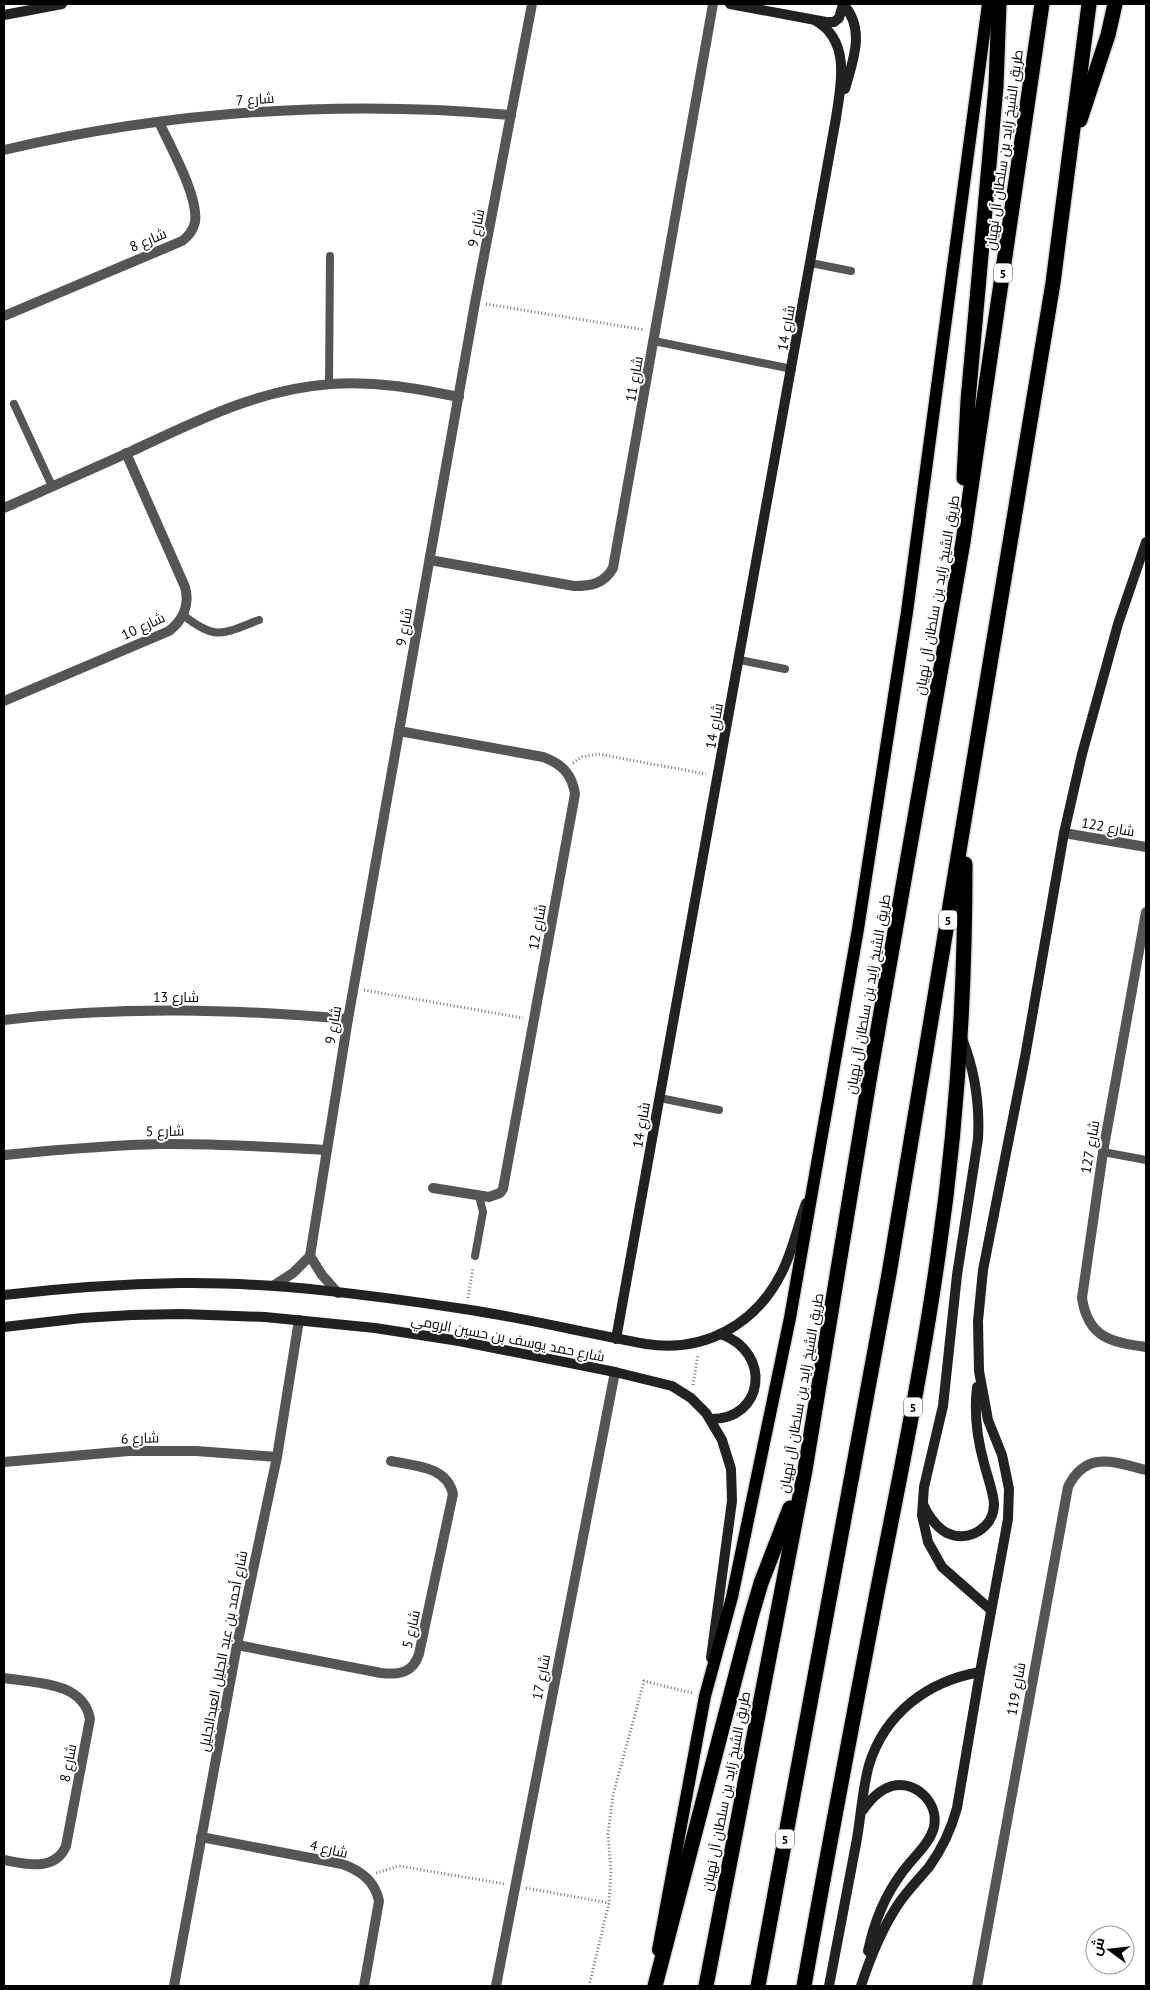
<svg xmlns="http://www.w3.org/2000/svg" width="1150" height="1990" viewBox="0 0 1150 1990" font-family="'PT Sans',Cairo,sans-serif">
<style>
.lines{fill:none;stroke-linecap:round;stroke-linejoin:round}
.primary-casing{stroke:#dbdbdb;stroke-width:15}
.highway-casing{stroke:#dbdbdb;stroke-width:18}
.path{stroke:#777;stroke-width:3;stroke-dasharray:1 2.5;stroke-linecap:butt}
.lane{stroke:#555;stroke-width:8}
.street{stroke:#555;stroke-width:10}
.secondary{stroke:#222;stroke-width:10}
.primary{stroke:#000;stroke-width:12}
.highway{stroke:#000;stroke-width:15}
.labels{text-anchor:middle;dominant-baseline:central;stroke-width:4;stroke-linejoin:round;paint-order:stroke}
.shield{fill:#fff;stroke:#4c4c4c;stroke-width:1}
.shield-label{font-size:12px;font-weight:bold;fill:#000}
.street-label{font-size:14px;fill:#000;stroke:#fff}
</style>
<rect width="100%" height="100%" fill="#fff"/>
<g class="lines">
<!-- primary casing -->
<g class="primary-casing">
<path id="primary" d="M658,1950L705,1696L732,1597L790,1318L858,929L907,612L988,4"/>
</g>
<!-- highway casing -->
<g class="highway-casing">
<g id="highway">
<path d="M1080,120L1108,35L1115,4"/>
<path d="M964,478L968,401L996,86L999,4"/>
<path d="M655,1986L751,1617L761,1583L790,1508"/>
<path d="M706,1986L805,1470L870,1075L963,542L1042,4"/>
<path d="M758,1986L889,1274L1053,283L1089,4"/>
<path d="M804,1986C827,1855 852,1724 877,1593C899,1481 922,1369 938,1256C957,1127 965,995 965,864"/>
</g>
</g>
<!-- path -->
<g class="path">
<path d="M486,304L645,330"/>
<path d="M573,763L582,757L598,754L706,774"/>
<path d="M364,990L523,1018"/>
<path d="M468,1298L473,1267"/>
<path d="M693,1385L698,1354"/>
<path d="M376,1873L399,1866L505,1884"/>
<path d="M526,1888L609,1903"/>
<path d="M589,1986L609,1903L611,1870L608,1834L613,1795L644,1681L692,1693"/>
</g>
<!-- lane -->
<g class="lane">
<path d="M811,263L851,271"/>
<path d="M654,341L792,369"/>
<path d="M329,384L330,256"/>
<path d="M14,404L52,486"/>
<path d="M183,615C216,641 222,634 259,620"/>
<path d="M740,660L785,669"/>
<path d="M660,1098L719,1110"/>
<path d="M1103,1152L1146,1160"/>
<path d="M475,1256L483,1212L479,1196"/>
</g>
<!-- street -->
<g class="street">
<path d="M4,150C170,111 342,100 511,115"/>
<path d="M4,316L182,241C189,236 193,231 195,222C199,197 170,146 159,122"/>
<path d="M4,508C46,489 89,470 132,451C196,421 259,389 331,384C377,381 414,388 459,397"/>
<path d="M430,560L574,586C591,586 604,584 613,568L713,4"/>
<path d="M4,701L169,631C183,620 190,605 185,587L126,453"/>
<path d="M399,731L543,757C562,764 572,774 575,794L503,1189L500,1193L489,1197L433,1188"/>
<path d="M1064,833L1146,847"/>
<path d="M1146,912L1103,1152L1082,1298C1088,1338 1111,1342 1146,1347"/>
<path d="M4,1020C119,1006 233,1009 348,1019"/>
<path d="M4,1155C56,1150 107,1145 159,1144C215,1143 271,1147 326,1150"/>
<path d="M310,1256L348,1019L475,303L532,4"/>
<path d="M310,1256L322,1275L338,1293"/>
<path d="M273,1286L293,1273L310,1256"/>
<path d="M4,1462L129,1451H196L277,1457"/>
<path d="M237,1645L381,1673C399,1675 413,1673 419,1654L453,1494C447,1466 415,1466 391,1461"/>
<path d="M4,1678C34,1683 83,1681 90,1719L66,1846C55,1872 25,1864 4,1860"/>
<path d="M201,1837L342,1864C360,1870 375,1881 379,1901L364,1986"/>
<path d="M174,1986L237,1645L277,1457L299,1320"/>
<path d="M496,1986L615,1372"/>
<path d="M977,1986L1068,1487C1086,1450 1114,1462 1146,1470"/>
</g>
<!-- secondary -->
<g class="secondary">
<path d="M730,4L826,22H834L839,18L843,4"/>
<path d="M843,4C866,29 853,60 845,89"/>
<path d="M4,15L62,4"/>
<path d="M962,1038C975,1071 980,1103 978,1139L957,1275L943,1406L924,1487L922,1515L928,1542L942,1567L991,1610"/>
<path d="M4,1295C63,1288 122,1284 181,1283C276,1282 370,1295 464,1309C525,1318 585,1333 646,1344C704,1353 756,1325 782,1272C793,1250 798,1225 806,1203"/>
<path d="M4,1327L82,1318L132,1315L182,1314L265,1317L375,1328L459,1341L615,1372L672,1386L691,1398L706,1413L722,1440L731,1469L732,1501L711,1658"/>
<path d="M616,1339L836,118C841,85 851,41 816,21"/>
<path d="M710,1419C764,1420 773,1353 721,1334"/>
<path d="M923,1504C928,1515 936,1527 947,1533C968,1543 994,1528 994,1504C993,1490 987,1476 984,1463C977,1438 974,1412 977,1387"/>
<path d="M863,1810C871,1799 879,1790 892,1786C916,1780 939,1803 934,1827C930,1844 911,1859 901,1874C884,1897 874,1923 868,1951"/>
<path d="M829,1986C838,1939 847,1891 856,1844C861,1818 862,1790 869,1765C885,1713 928,1681 980,1672"/>
<path d="M861,1986C870,1958 881,1931 897,1906C906,1892 918,1880 929,1867C942,1849 951,1830 957,1808L980,1672L1008,1519L1009,1489L1006,1474L1002,1455L988,1420L979,1371L978,1321L983,1270L1025,1057L1064,833L1082,754L1118,624L1146,542"/>
</g>
<!-- primary -->
<use href="#primary" class="primary"/>
<!-- highway -->
<use href="#highway" class="highway"/>
</g>
<g class="labels">
<!-- shield labels -->
<g class="shield">
<rect x="994" y="263.5" width="18" height="19" rx="4"/>
<rect x="939" y="910.5" width="18" height="19" rx="4"/>
<rect x="904" y="1397.5" width="18" height="19" rx="4"/>
<rect x="776" y="1829.5" width="18" height="19" rx="4"/>
</g>
<g class="shield-label">
<text x="1003" y="273">5</text>
<text x="948" y="920">5</text>
<text x="913" y="1407">5</text>
<text x="785" y="1839">5</text>
</g>
<!-- street labels -->
<g class="street-label">
<text transform="translate(255 99) rotate(-4)">شارع 7</text>
<text transform="translate(1004 150) rotate(-82)">طريق الشيخ زايد بن سلطان آل نهيان</text>
<text transform="translate(476 228) rotate(-79)">شارع 9</text>
<text transform="translate(148 240) rotate(-23)">شارع 8</text>
<text transform="translate(786 328) rotate(-80)">شارع 14</text>
<text transform="translate(634 379) rotate(-80)">شارع 11</text>
<text transform="translate(937 595) rotate(-80)">طريق الشيخ زايد بن سلطان آل نهيان</text>
<text transform="translate(143 626) rotate(-25)">شارع 10</text>
<text transform="translate(404 627) rotate(-80)">شارع 9</text>
<text transform="translate(714 726) rotate(-80)">شارع 14</text>
<text transform="translate(1108 827) rotate(10)">شارع 122</text>
<text transform="translate(537 927) rotate(-80)">شارع 12</text>
<text transform="translate(868 994) rotate(-80)">طريق الشيخ زايد بن سلطان آل نهيان</text>
<text x="176" y="997">شارع 13</text>
<text transform="translate(333 1025) rotate(-80)">شارع 9</text>
<text transform="translate(641 1125) rotate(-80)">شارع 14</text>
<text transform="translate(165 1131) rotate(-1)">شارع 5</text>
<text transform="translate(1090 1147) rotate(-80)">شارع 127</text>
<text transform="translate(508 1338) rotate(11)">شارع حمد يوسف بن حسين الرومي</text>
<text transform="translate(801 1393) rotate(-80)">طريق الشيخ زايد بن سلطان آل نهيان</text>
<text transform="translate(140 1438) rotate(-2)">شارع 6</text>
<text transform="translate(411 1629) rotate(-77)">شارع 5</text>
<text transform="translate(223 1651) rotate(-79)">شارع أحمد بن عبد الجليل العبدالجليل</text>
<text transform="translate(541 1677) rotate(-79)">شارع 17</text>
<text transform="translate(1016 1689) rotate(-80)">شارع 119</text>
<text transform="translate(68 1763) rotate(-79)">شارع 8</text>
<text transform="translate(726 1791) rotate(-79)">طريق الشيخ زايد بن سلطان آل نهيان</text>
<text transform="translate(329 1849) rotate(13)">شارع 4</text>
</g>
</g>
<!-- border -->
<rect width="1150" height="1990" fill="none" stroke="#000000" stroke-width="10"/>
<!-- north arrow -->
<g transform="translate(1110 1950) rotate(285)"><circle r="24" fill="#ffffff" stroke="#999999"/>
<path d="M0-4L9 19L0 12L-9 19Z" fill="#000000"/>
<text y="-8" font-size="14" font-weight="bold" text-anchor="middle" fill="#000000">ش</text>
</g>
</svg>
